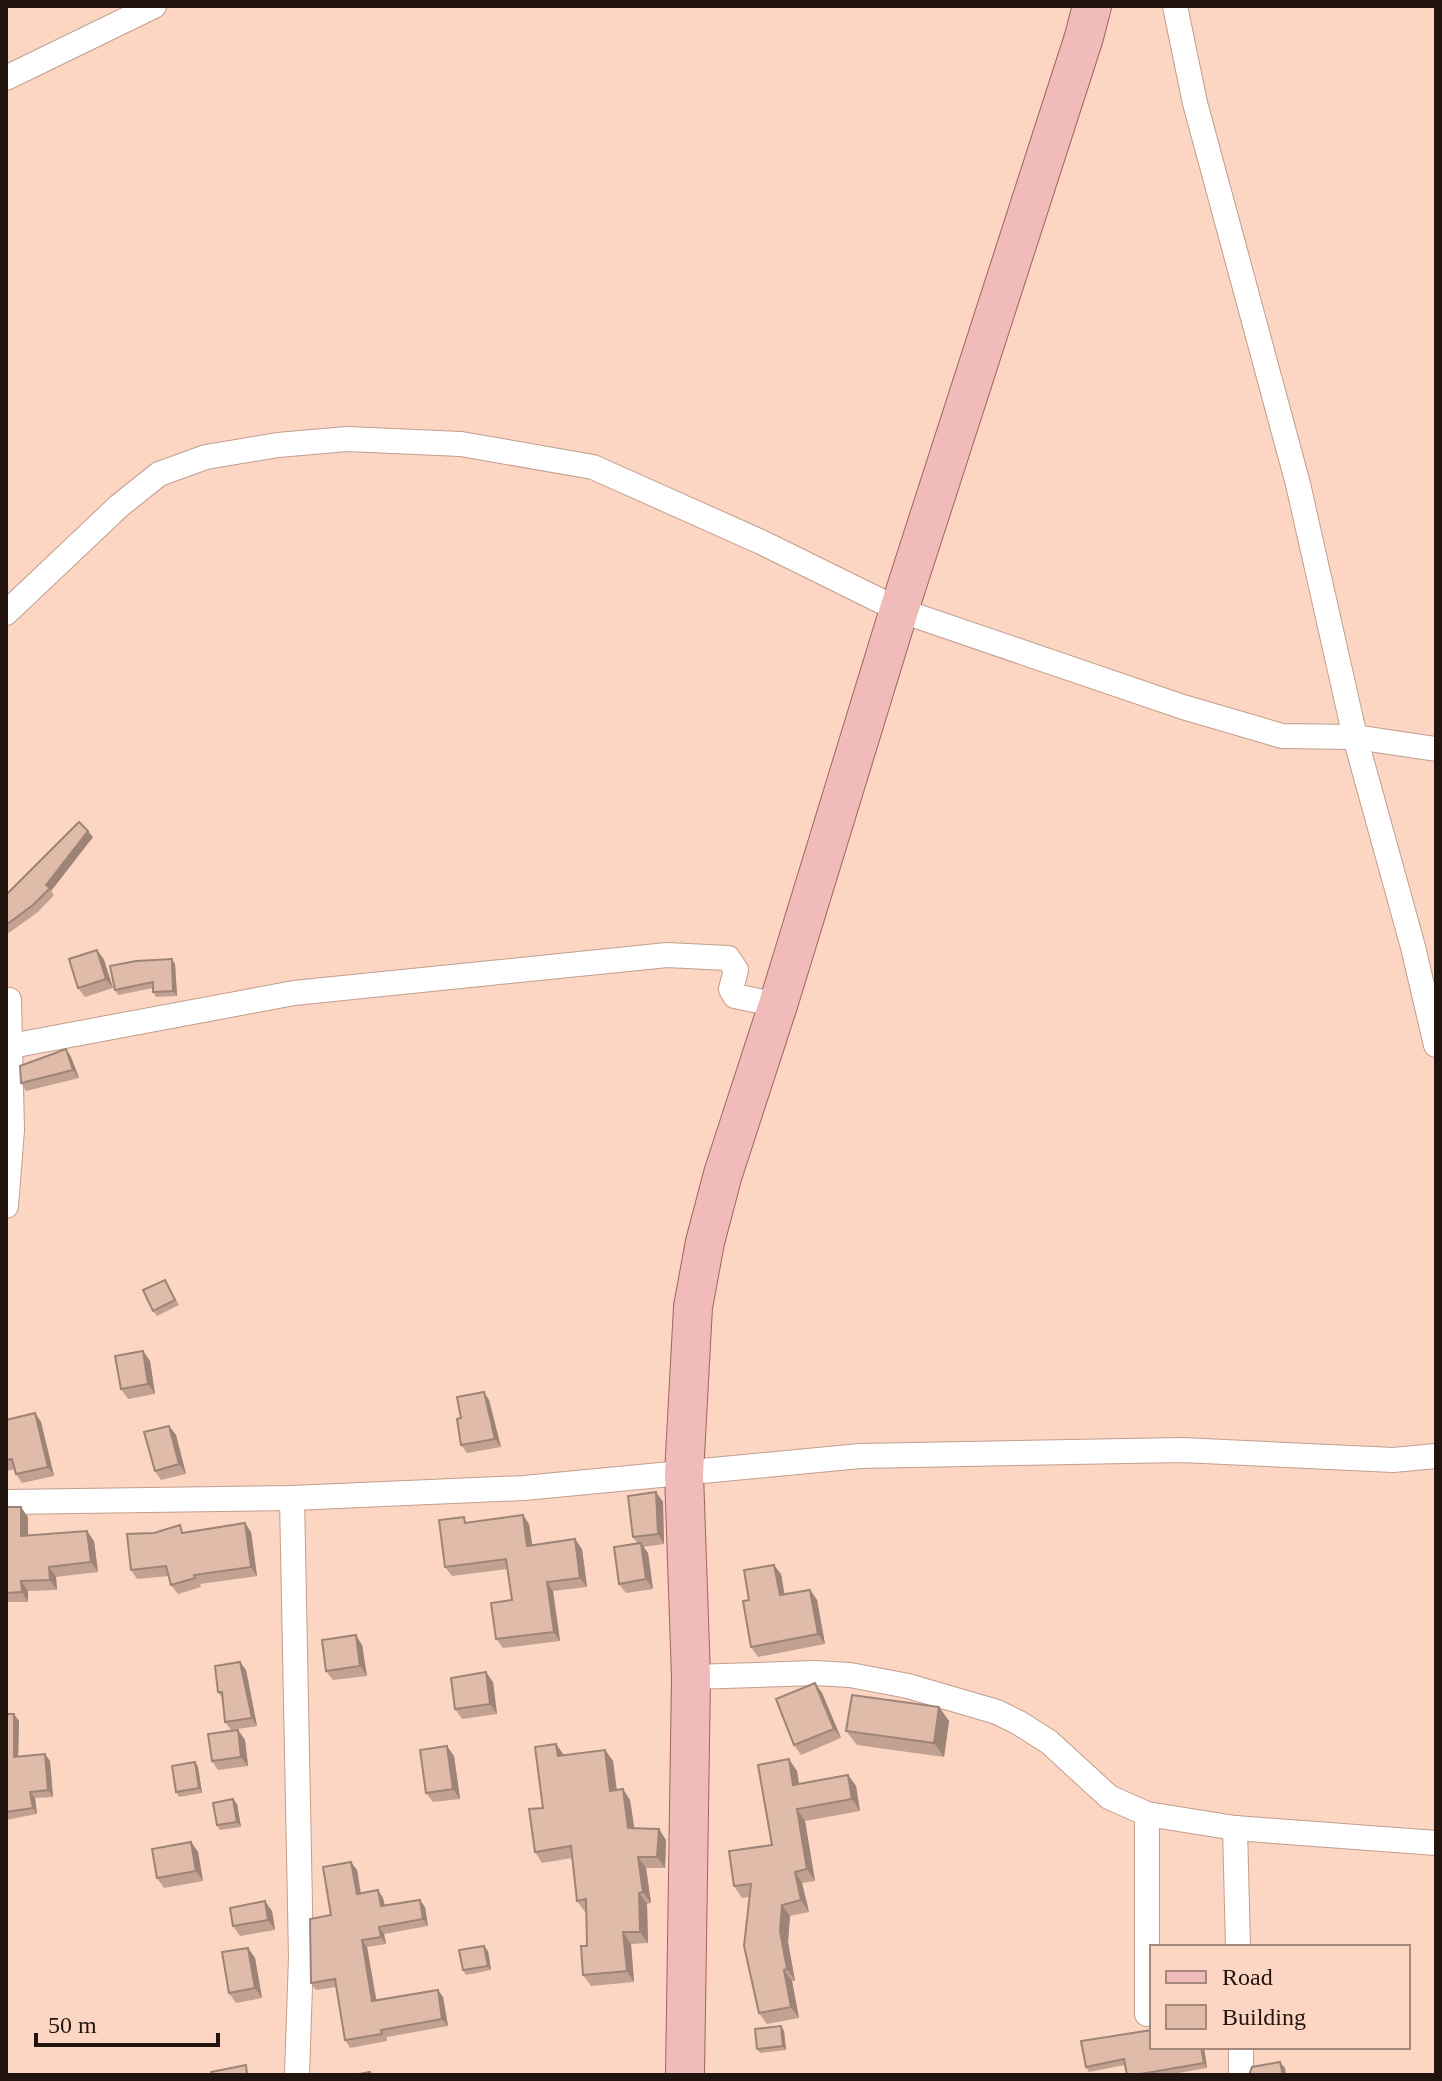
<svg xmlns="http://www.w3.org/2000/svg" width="1442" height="2081" viewBox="0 0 1442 2081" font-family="Georgia,serif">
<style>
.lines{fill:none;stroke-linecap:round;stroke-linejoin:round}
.minor-casing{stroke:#c29e8d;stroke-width:26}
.primary-casing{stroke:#a1635f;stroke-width:40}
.minor{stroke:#fff;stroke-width:24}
.primary{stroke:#f0bbb9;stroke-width:38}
.wall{fill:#c2a192}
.shaded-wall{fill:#9e8377}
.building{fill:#e1bbaa;stroke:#9e8377;stroke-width:2}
</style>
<rect width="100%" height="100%" fill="#fcd5c3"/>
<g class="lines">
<!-- minor casing -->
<g class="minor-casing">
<g id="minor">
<path d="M1175,6L1195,103L1298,484L1355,737L1413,947L1436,1045"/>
<path d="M6,78L154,6"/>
<path d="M6,613L119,506L159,474L206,457L278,445L347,439L461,444L593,467L761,542L899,610L1183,707L1282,736L1355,737L1436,749"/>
<path d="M11,1046L294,993L667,955L728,958L736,970L731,989L735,996L778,1005"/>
<path d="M6,1206L12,1130L9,1000"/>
<path d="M292,1498L301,1957L297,2075"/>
<path d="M6,1502L292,1498L524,1488L860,1456L1182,1450L1393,1460L1436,1456"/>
<path d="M691,1677L815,1673L850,1675L908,1686L997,1712L1019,1723L1049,1742L1109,1797L1147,1814L1235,1828L1436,1843"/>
<path d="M1147,1814V2014"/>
<path d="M1235,1828L1238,1947"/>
<path d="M1241,2047V2075"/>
</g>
</g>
<!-- primary casing -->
<g class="primary-casing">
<path id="primary" d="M685,2075L691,1677L684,1474L693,1307L705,1242L723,1174L778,1005L899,610L1084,37L1092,6"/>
</g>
<!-- minor -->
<use href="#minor" class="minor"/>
<!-- primary -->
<use href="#primary" class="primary"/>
</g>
<!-- wall -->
<g class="wall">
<path d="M93,837L51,891L54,895L38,912L6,935V895Z"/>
<path d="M97,950L104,960L113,988L85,997L78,988Z"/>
<path d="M175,964L177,996L156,997L153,992V988L118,995L115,990Z"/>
<path d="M66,1049L71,1057L79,1078L26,1091L21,1083Z"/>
<path d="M165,1280L179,1305L157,1316L153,1311Z"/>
<path d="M143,1351L150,1361L155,1394L128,1399L121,1389Z"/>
<path d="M489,1400L501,1447L467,1453L461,1445V1418Z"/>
<path d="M35,1413L41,1422L54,1476L22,1483L16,1474L15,1469L6,1471V1437Z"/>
<path d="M169,1426L176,1435L186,1474L161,1480L155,1471Z"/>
<path d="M656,1492L663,1502L664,1544L643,1547L648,1553L653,1589L626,1593L619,1584L637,1543L633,1537Z"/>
<path d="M6,1507L28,1517V1535L94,1541L98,1572L56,1577L57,1590L28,1591V1602H6Z"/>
<path d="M468,1523L529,1524L532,1546L582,1549L587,1587L553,1591L560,1641L503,1648L496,1639L512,1600L507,1569L452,1576L445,1567Z"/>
<path d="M185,1532H251L257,1576L200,1584L201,1587L178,1594L171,1585L169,1576L137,1579L131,1570Z"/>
<path d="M781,1574L785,1595L810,1590L817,1600L825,1644L758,1657L751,1647L749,1600Z"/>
<path d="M362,1645L367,1676L333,1680L326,1671Z"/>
<path d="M246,1670L257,1726L231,1730L225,1722L222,1698L218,1692Z"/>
<path d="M493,1682L497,1714L462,1719L455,1709Z"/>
<path d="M822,1693L841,1738L801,1755L794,1745Z"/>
<path d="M939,1707L949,1721L944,1757L857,1745L846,1731Z"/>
<path d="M6,1714L19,1721L18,1756L50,1761L53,1797L35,1798L37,1814L6,1820Z"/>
<path d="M238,1730L245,1740L248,1766L218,1770L212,1761Z"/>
<path d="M605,1750L613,1761L617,1790L630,1800L634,1828L666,1840L665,1868H646L651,1903L647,1904L648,1943L631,1944L634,1982L591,1986L583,1975L587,1946L586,1911L585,1912L577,1901L572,1858L542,1863L535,1852L543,1808L564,1756Z"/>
<path d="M454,1756L460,1799L433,1802L426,1793Z"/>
<path d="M195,1762L198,1767L202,1793L179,1797L176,1792Z"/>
<path d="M797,1771L799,1784L848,1775L856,1786L860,1811L805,1821L815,1881L802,1883L809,1912L790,1916L788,1942L795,1981H792L799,2018L767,2024L759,2013L749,1897L742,1898L734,1886L772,1845Z"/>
<path d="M233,1799L237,1804L241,1827L220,1830L217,1825Z"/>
<path d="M191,1842L198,1852L203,1881L164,1888L157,1878Z"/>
<path d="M357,1870L361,1894L378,1890L383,1898L385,1906L425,1907L428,1926L384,1934L386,1944L367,1947L376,2001L438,1990L443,1997L448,2026L387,2037V2041L350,2048L345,2040L336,1987L316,1990L311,1983L331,1915Z"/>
<path d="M272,1911L275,1930L240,1936L233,1926Z"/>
<path d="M248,1948L255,1958L262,1998L236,2003L229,1993Z"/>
<path d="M488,1951L491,1970L466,1975L463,1970Z"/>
<path d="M781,2026L784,2031L786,2050L760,2053L757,2049Z"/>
<path d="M1081,2041L1204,2047L1207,2068L1167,2075H1127L1125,2065L1089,2072L1086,2067Z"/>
</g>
<!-- shaded-wall -->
<g class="shaded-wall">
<path d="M88,831L93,837L51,891L46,885Z"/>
<path d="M97,950L104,960L113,988L106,979Z"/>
<path d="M172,959L175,964L177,996L173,991Z"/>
<path d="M66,1049L71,1057L79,1078L73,1070Z"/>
<path d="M143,1351L150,1361L155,1394L148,1384Z"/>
<path d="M484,1392L489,1400L501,1447L495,1439Z"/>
<path d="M35,1413L41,1422L54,1476L48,1467Z"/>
<path d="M169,1426L176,1435L186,1474L179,1464Z"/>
<path d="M656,1492L663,1502L664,1544L658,1534Z"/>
<path d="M21,1507L28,1517V1545L21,1536Z"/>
<path d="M523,1515L529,1524L534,1556L527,1546Z"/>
<path d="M245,1523L251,1532L257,1576L251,1567Z"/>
<path d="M87,1531L94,1541L98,1572L91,1562Z"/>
<path d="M575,1539L582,1549L587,1587L580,1578Z"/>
<path d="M641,1543L648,1553L653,1589L646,1579Z"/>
<path d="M774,1565L781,1574L786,1605L780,1595Z"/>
<path d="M49,1567L56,1577L57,1590L50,1580Z"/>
<path d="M21,1581L28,1591V1602L22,1592Z"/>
<path d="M547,1582L553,1591L560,1641L554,1632Z"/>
<path d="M810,1590L817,1600L825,1644L818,1634Z"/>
<path d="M356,1635L362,1645L367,1676L360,1666Z"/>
<path d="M240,1662L246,1670L257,1726L252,1718Z"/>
<path d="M486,1672L493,1682L497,1714L490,1704Z"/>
<path d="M815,1683L822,1693L841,1738L834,1729Z"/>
<path d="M939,1707L949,1721L944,1757L934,1743Z"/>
<path d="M14,1714L19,1721L18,1763L14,1757Z"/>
<path d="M238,1730L245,1740L248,1766L241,1757Z"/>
<path d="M556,1744L564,1755L558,1756Z"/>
<path d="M447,1746L454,1756L460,1799L453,1789Z"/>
<path d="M605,1750L613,1761L618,1802L610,1791Z"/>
<path d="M45,1754L50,1761L53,1797L48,1790Z"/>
<path d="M789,1759L797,1771L801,1796L793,1785Z"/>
<path d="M195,1762L198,1767L202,1793L199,1788Z"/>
<path d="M848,1775L856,1786L860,1811L852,1799Z"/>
<path d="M623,1789L630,1800L636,1839L628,1828Z"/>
<path d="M30,1792L35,1798L37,1814L33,1808Z"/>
<path d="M233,1799L237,1804L241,1827L237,1822Z"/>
<path d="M797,1809L805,1821L815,1881L807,1869Z"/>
<path d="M659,1829L666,1840L665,1868L657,1857Z"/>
<path d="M191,1842L198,1852L203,1881L196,1871Z"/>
<path d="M638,1857L646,1868L651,1903L643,1892Z"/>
<path d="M351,1862L357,1870L362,1902L357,1894Z"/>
<path d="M795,1872L802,1883L809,1912L801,1900Z"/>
<path d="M378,1890L383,1898L386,1914L381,1906Z"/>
<path d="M639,1893L647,1904L648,1943L640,1932Z"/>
<path d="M420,1900L425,1907L428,1926L423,1919Z"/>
<path d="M265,1901L272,1911L275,1930L268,1920Z"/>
<path d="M782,1905L790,1916L788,1942L795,1981L787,1969L780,1931Z"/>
<path d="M379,1927L384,1934L386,1944L381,1937Z"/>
<path d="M623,1932L631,1944L634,1982L627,1971Z"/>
<path d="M362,1940L367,1947L378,2009L372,2001Z"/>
<path d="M484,1946L488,1951L491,1970L488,1966Z"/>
<path d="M248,1948L255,1958L262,1998L255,1988Z"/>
<path d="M784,1970L792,1981L799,2018L791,2007Z"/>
<path d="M438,1990L443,1997L448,2026L442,2019Z"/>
<path d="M781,2026L784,2031L786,2050L783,2046Z"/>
<path d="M1201,2047H1204L1207,2068L1204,2063Z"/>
<path d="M1280,2062L1285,2068L1286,2075H1283Z"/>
</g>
<!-- building -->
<g class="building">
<path d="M79,822L88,831L46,885L50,888L33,905L6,925V895Z"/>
<path d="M97,950L106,979L78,988L69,959Z"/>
<path d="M172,959L173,991L153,992V982L115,990L110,966L136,961Z"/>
<path d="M66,1049L73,1070L21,1083L20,1066Z"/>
<path d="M165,1280L175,1300L153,1311L143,1290Z"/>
<path d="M143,1351L148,1384L121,1389L115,1356Z"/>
<path d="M484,1392L495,1439L461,1445L457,1419L461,1418L457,1397Z"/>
<path d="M35,1413L48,1467L16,1474L12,1459L6,1460V1437H7L6,1420Z"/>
<path d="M169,1426L179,1464L155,1471L144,1432Z"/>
<path d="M656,1492L658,1534L633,1537L628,1496Z"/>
<path d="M6,1507H21V1536L87,1531L91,1562L49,1567L50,1580L21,1581L22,1592L6,1593Z"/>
<path d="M523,1515L527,1546L575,1539L580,1578L547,1582L554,1632L496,1639L491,1603L512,1600L506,1559L445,1567L439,1520L464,1517L465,1523Z"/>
<path d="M245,1523L251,1567L194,1575L195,1578L171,1585L166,1566L131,1570L127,1534L154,1533L180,1525L182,1533Z"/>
<path d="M641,1543L646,1579L619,1584L614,1547Z"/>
<path d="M774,1565L780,1595L810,1590L818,1634L751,1647L743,1601L749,1600L744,1570Z"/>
<path d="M356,1635L360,1666L326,1671L322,1640Z"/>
<path d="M240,1662L252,1718L225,1722L222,1692H218L215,1666Z"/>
<path d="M486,1672L490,1704L455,1709L451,1678Z"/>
<path d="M815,1683L834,1729L794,1745L776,1699Z"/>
<path d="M852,1695L939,1707L934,1743L846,1731Z"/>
<path d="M6,1714H14V1757L45,1754L48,1790L30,1792L33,1808L6,1812Z"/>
<path d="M238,1730L241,1757L212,1761L208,1734Z"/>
<path d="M556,1744L558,1756L605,1750L610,1791L623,1789L628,1828L659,1829L657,1857H638L643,1892L639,1893L640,1932H623L627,1971L583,1975L581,1946H587L586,1899L577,1901L571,1846L535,1852L529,1809L543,1808L535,1747Z"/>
<path d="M447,1746L453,1789L426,1793L420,1750Z"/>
<path d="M789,1759L793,1785L848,1775L852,1799L797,1809L807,1869L795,1872L801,1900L782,1905L780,1931L787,1969L784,1970L791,2007L759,2013L744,1946L751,1884L734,1886L729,1851L772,1845L758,1765Z"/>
<path d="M195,1762L199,1788L176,1792L172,1766Z"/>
<path d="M233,1799L237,1822L217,1825L213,1803Z"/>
<path d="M191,1842L196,1871L157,1878L152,1849Z"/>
<path d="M351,1862L357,1894L378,1890L381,1906L420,1900L423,1919L379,1927L381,1937L362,1940L372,2001L438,1990L442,2019L381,2030L382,2034L345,2040L335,1979L311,1983L310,1919L331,1915L323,1867Z"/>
<path d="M265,1901L268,1920L233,1926L230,1908Z"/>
<path d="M484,1946L488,1966L463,1970L459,1950Z"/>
<path d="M248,1948L255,1988L229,1993L222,1952Z"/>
<path d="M781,2026L783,2046L757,2049L755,2029Z"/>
<path d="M1152,2030V2047H1201L1204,2063L1135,2075H1127L1124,2059L1086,2067L1081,2041Z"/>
<path d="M1280,2062L1283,2075H1249L1252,2067Z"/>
<path d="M246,2065L247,2075H211V2072Z"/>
<path d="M370,2072L371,2075H354Z"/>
</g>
<!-- border -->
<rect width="1442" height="2081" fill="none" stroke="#21140e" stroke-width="16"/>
<!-- legend -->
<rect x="1150" y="1945" width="260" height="104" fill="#fcd5c3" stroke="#a4887b" stroke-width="2"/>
<rect x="1166" y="1971" width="40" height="12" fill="#f0bbb9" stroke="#a4887b" stroke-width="2"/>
<text x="1222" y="1985" font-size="24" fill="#21140e">Road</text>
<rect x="1166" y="2005" width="40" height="24" fill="#e1bbaa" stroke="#a4887b" stroke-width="2"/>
<text x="1222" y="2025" font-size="24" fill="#21140e">Building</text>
<!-- scale -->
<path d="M36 2033v12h182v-12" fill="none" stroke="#21140e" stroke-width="4"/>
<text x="48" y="2033" font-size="24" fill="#21140e" stroke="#fcd5c3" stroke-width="6" paint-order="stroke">50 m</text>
</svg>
